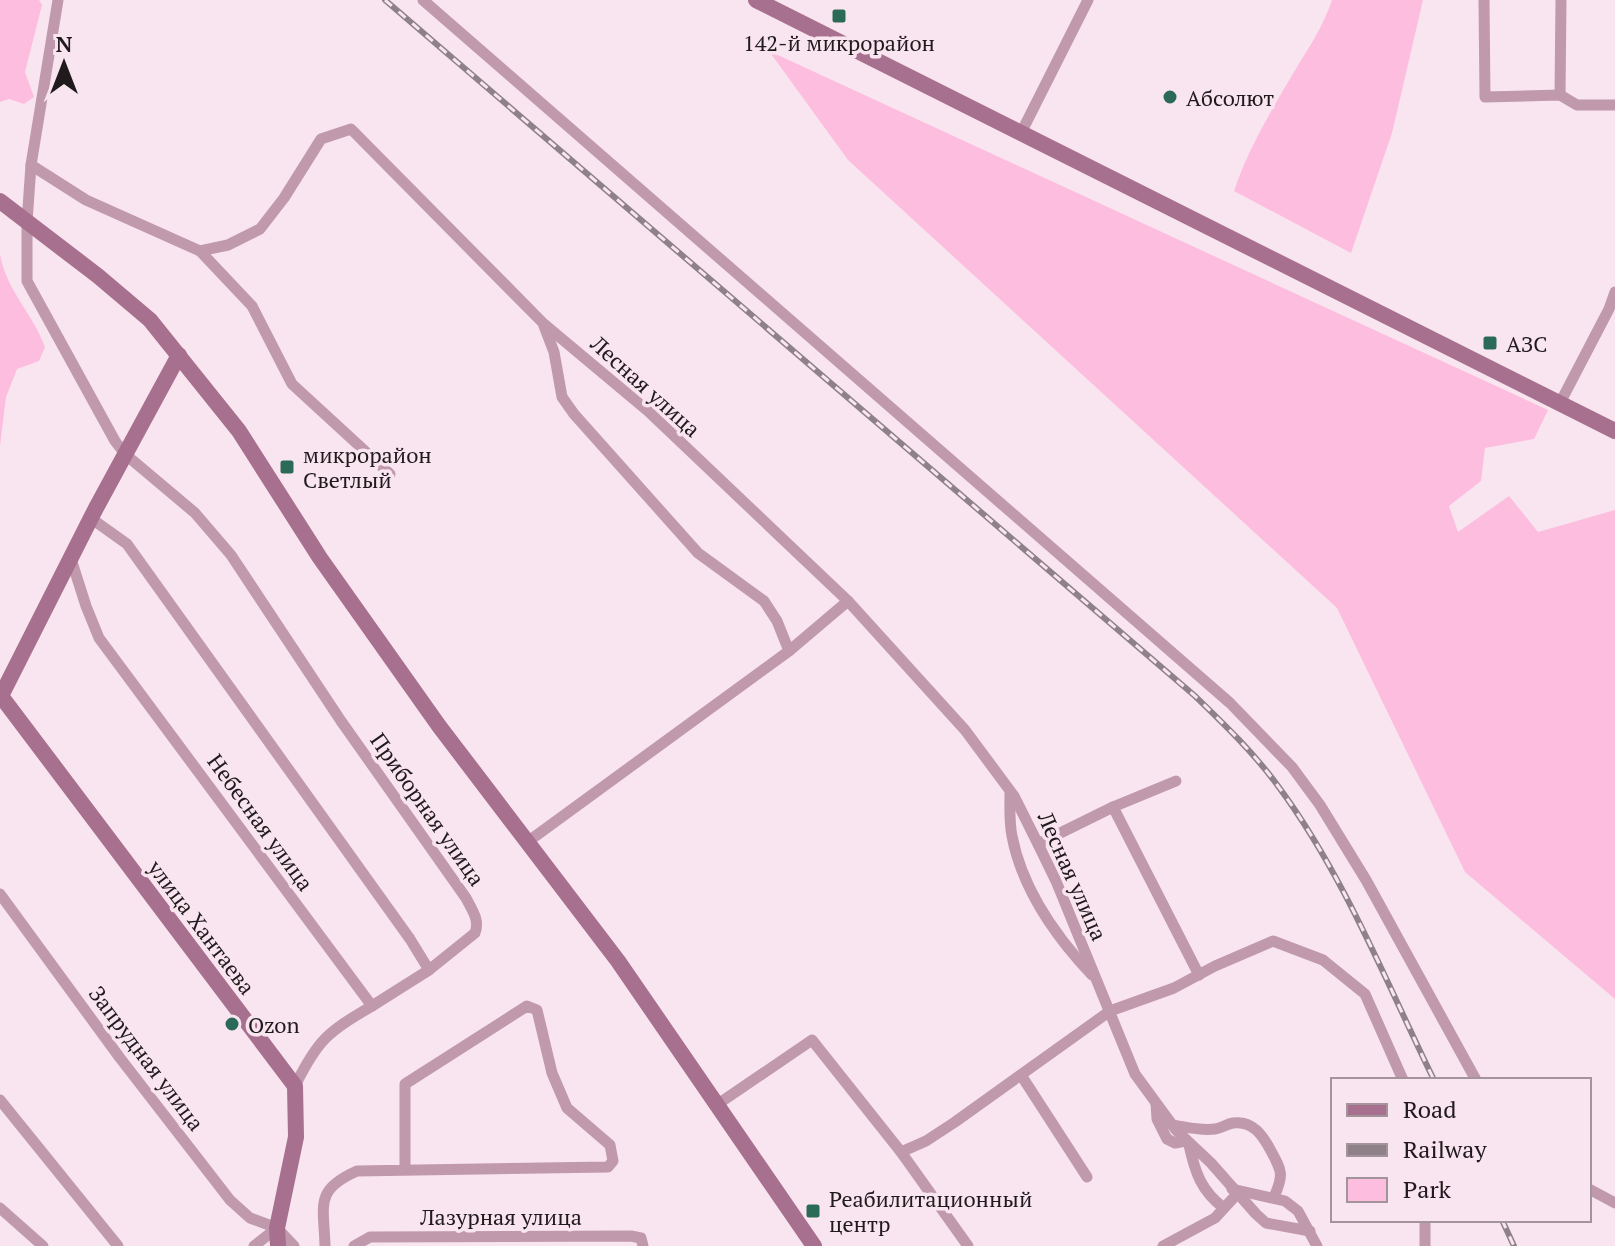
<svg xmlns="http://www.w3.org/2000/svg" width="1615" height="1246" viewBox="0 0 1615 1246" font-family="'PT Serif',serif">
<style>
.green{fill:#fdbddf}
.lines{fill:none;stroke-linecap:round;stroke-linejoin:round}
.street{stroke:#c099ad;stroke-width:11}
.secondary{stroke:#a8708f;stroke-width:16}
.rail-casing{stroke:#8e8187;stroke-width:6}
.rail{stroke:#f9e5ef;stroke-width:3;stroke-dasharray:9;stroke-linecap:butt}
.poi-dot{fill:#2b6a56;stroke:#f9e5ef;stroke-width:3}
.labels{text-anchor:middle;dominant-baseline:central;stroke-width:7;stroke-linejoin:round;paint-order:stroke}
.poi-label{font-size:22px;fill:#211a1d;stroke:#f9e5ef;text-anchor:start}
.street-label{font-size:22px;fill:#211a1d;stroke:#f9e5ef}
</style>
<rect width="100%" height="100%" fill="#f9e5ef"/>
<!-- green -->
<g class="green">
<path d="M0,0H39L42,5L25,72L34,97L24,104L9,99L0,102Z"/>
<path d="M1332,0H1423L1392,133L1351,253L1234,191C1248,149 1271,111 1294,72C1309,47 1322,29 1332,0Z"/>
<path d="M769,51L1548,410L1534,439L1485,448L1481,481L1449,506L1458,532L1509,496L1538,532L1615,510V999L1465,872L1337,608L848,160Z"/>
<path d="M0,254C6,290 32,312 45,347L39,361L17,369L6,397L0,446Z"/>
</g>
<g class="lines">
<!-- street -->
<g class="street">
<path d="M58,0L31,165L27,222V281L115,441L125,454L195,513L231,555L341,721L466,898C472,910 480,920 475,933L429,970L410,939L127,544L92,519"/>
<path d="M423,0L1230,703L1292,767L1320,805L1366,880L1476,1080"/>
<path d="M1484,0L1485,97L1560,95L1577,105H1615"/>
<path d="M1560,95L1561,0"/>
<path d="M1021,133L1088,0"/>
<path d="M31,165L86,200L200,251L228,245L260,229L284,198L321,139L351,129L544,324L648,411L848,601L965,730L1014,796L1038,844L1056,881L1135,1074L1176,1130L1211,1163L1256,1214L1266,1223L1310,1231"/>
<path d="M200,251L252,306L292,384L390,474"/>
<path d="M544,326L554,352L562,397L574,414L698,553L764,601L777,621L789,651"/>
<path d="M1560,403L1609,309L1615,292"/>
<path d="M71,559L86,606L99,638L372,1006C328,1032 318,1039 295,1086"/>
<path d="M1010,792C1010,806 1009,822 1012,836C1022,888 1056,937 1092,975"/>
<path d="M1113,807L1199,975"/>
<path d="M526,843L789,651L848,601"/>
<path d="M1038,844L1113,807L1176,781"/>
<path d="M0,894L120,1058L230,1200L250,1218L277,1228L294,1246"/>
<path d="M372,1006L429,970"/>
<path d="M1021,1075L1087,1177"/>
<path d="M0,1100L118,1246"/>
<path d="M718,1104L812,1040L901,1152L968,1246"/>
<path d="M1156,1104L1157,1119L1167,1139L1175,1143L1186,1141"/>
<path d="M1172,1125C1186,1127 1200,1131 1215,1129C1222,1128 1227,1124 1233,1123C1253,1120 1263,1136 1271,1151C1282,1171 1284,1175 1274,1197"/>
<path d="M1189,1145C1195,1172 1201,1191 1224,1208"/>
<path d="M901,1152L926,1141L955,1122L1110,1011L1174,988L1215,966L1273,941L1323,960L1365,994L1403,1080"/>
<path d="M1232,1189L1285,1201L1298,1211L1317,1246"/>
<path d="M1589,1189L1615,1203"/>
<path d="M0,1208L43,1246"/>
<path d="M1425,1220V1246"/>
<path d="M254,1246L277,1228"/>
<path d="M325,1246C324,1205 314,1190 357,1171L608,1167L613,1161L610,1145L567,1108L552,1073L537,1010L527,1006L405,1084V1170"/>
<path d="M354,1246L370,1237L631,1236L641,1238L643,1246"/>
<path d="M1163,1246L1215,1218L1237,1194"/>
</g>
<!-- secondary -->
<g class="secondary">
<path d="M756,0L1615,431"/>
<path d="M0,201L98,276L150,320L239,431L320,558L439,726L618,961L814,1246"/>
<path d="M179,355L96,508L1,696L295,1086L296,1137L277,1228L278,1246"/>
</g>
<!-- rail casing -->
<g class="rail-casing">
<g id="rail">
<path d="M385,0L1195,696C1225,725 1254,753 1278,786C1344,875 1386,982 1434,1080"/>
<path d="M1502,1220L1514,1246"/>
</g>
</g>
<!-- rail -->
<use href="#rail" class="rail"/>
</g>
<!-- markers -->
<g class="poi-dot">
<rect x="831" y="8" width="16" height="16" rx="4"/>
<circle cx="1170" cy="97" r="8"/>
<rect x="1482" y="335" width="16" height="16" rx="4"/>
<rect x="279" y="459" width="16" height="16" rx="4"/>
<circle cx="232" cy="1024" r="8"/>
<rect x="805" y="1203" width="16" height="16" rx="4"/>
</g>
<g class="labels">
<!-- poi labels -->
<g class="poi-label">
<text x="839" y="42" text-anchor="middle">142-й микрорайон</text>
<text x="1186" y="97">Абсолют</text>
<text x="1506" y="343">АЗС</text>
<text x="303" y="454">микрорайон<tspan x="303" dy="25">Светлый</tspan></text>
<text x="248" y="1024">Ozon</text>
<text x="829" y="1198">Реабилитационный<tspan x="829" dy="25">центр</tspan></text>
</g>
<!-- street labels -->
<g class="street-label">
<text transform="translate(646 386) rotate(42)">Лесная улица</text>
<text transform="translate(428 809) rotate(55)">Приборная улица</text>
<text transform="translate(261 822) rotate(54)">Небесная улица</text>
<text transform="translate(1073 876) rotate(66)">Лесная улица</text>
<text transform="translate(202 927) rotate(53)">улица Хантаева</text>
<text transform="translate(147 1058) rotate(53)">Запрудная улица</text>
<text x="501" y="1216">Лазурная улица</text>
</g>
</g>
<!-- legend -->
<rect x="1331" y="1078" width="260" height="144" fill="#f9e5ef" stroke="#a3949b" stroke-width="2"/>
<rect x="1347" y="1104" width="40" height="12" fill="#a8708f" stroke="#a3949b" stroke-width="2"/>
<text x="1403" y="1118" font-size="24" fill="#211a1d">Road</text>
<rect x="1347" y="1144" width="40" height="12" fill="#8e8187" stroke="#a3949b" stroke-width="2"/>
<text x="1403" y="1158" font-size="24" fill="#211a1d">Railway</text>
<rect x="1347" y="1178" width="40" height="24" fill="#fdbddf" stroke="#a3949b" stroke-width="2"/>
<text x="1403" y="1198" font-size="24" fill="#211a1d">Park</text>
<!-- north arrow -->
<g transform="translate(64 64)" stroke="#f9e5ef" stroke-width="6" paint-order="stroke">
<path d="M0-6L14 30L0 20L-14 30Z" fill="#211a1d"/>
<text y="-12" font-size="22" font-weight="bold" text-anchor="middle" fill="#211a1d">N</text>
</g>
</svg>
